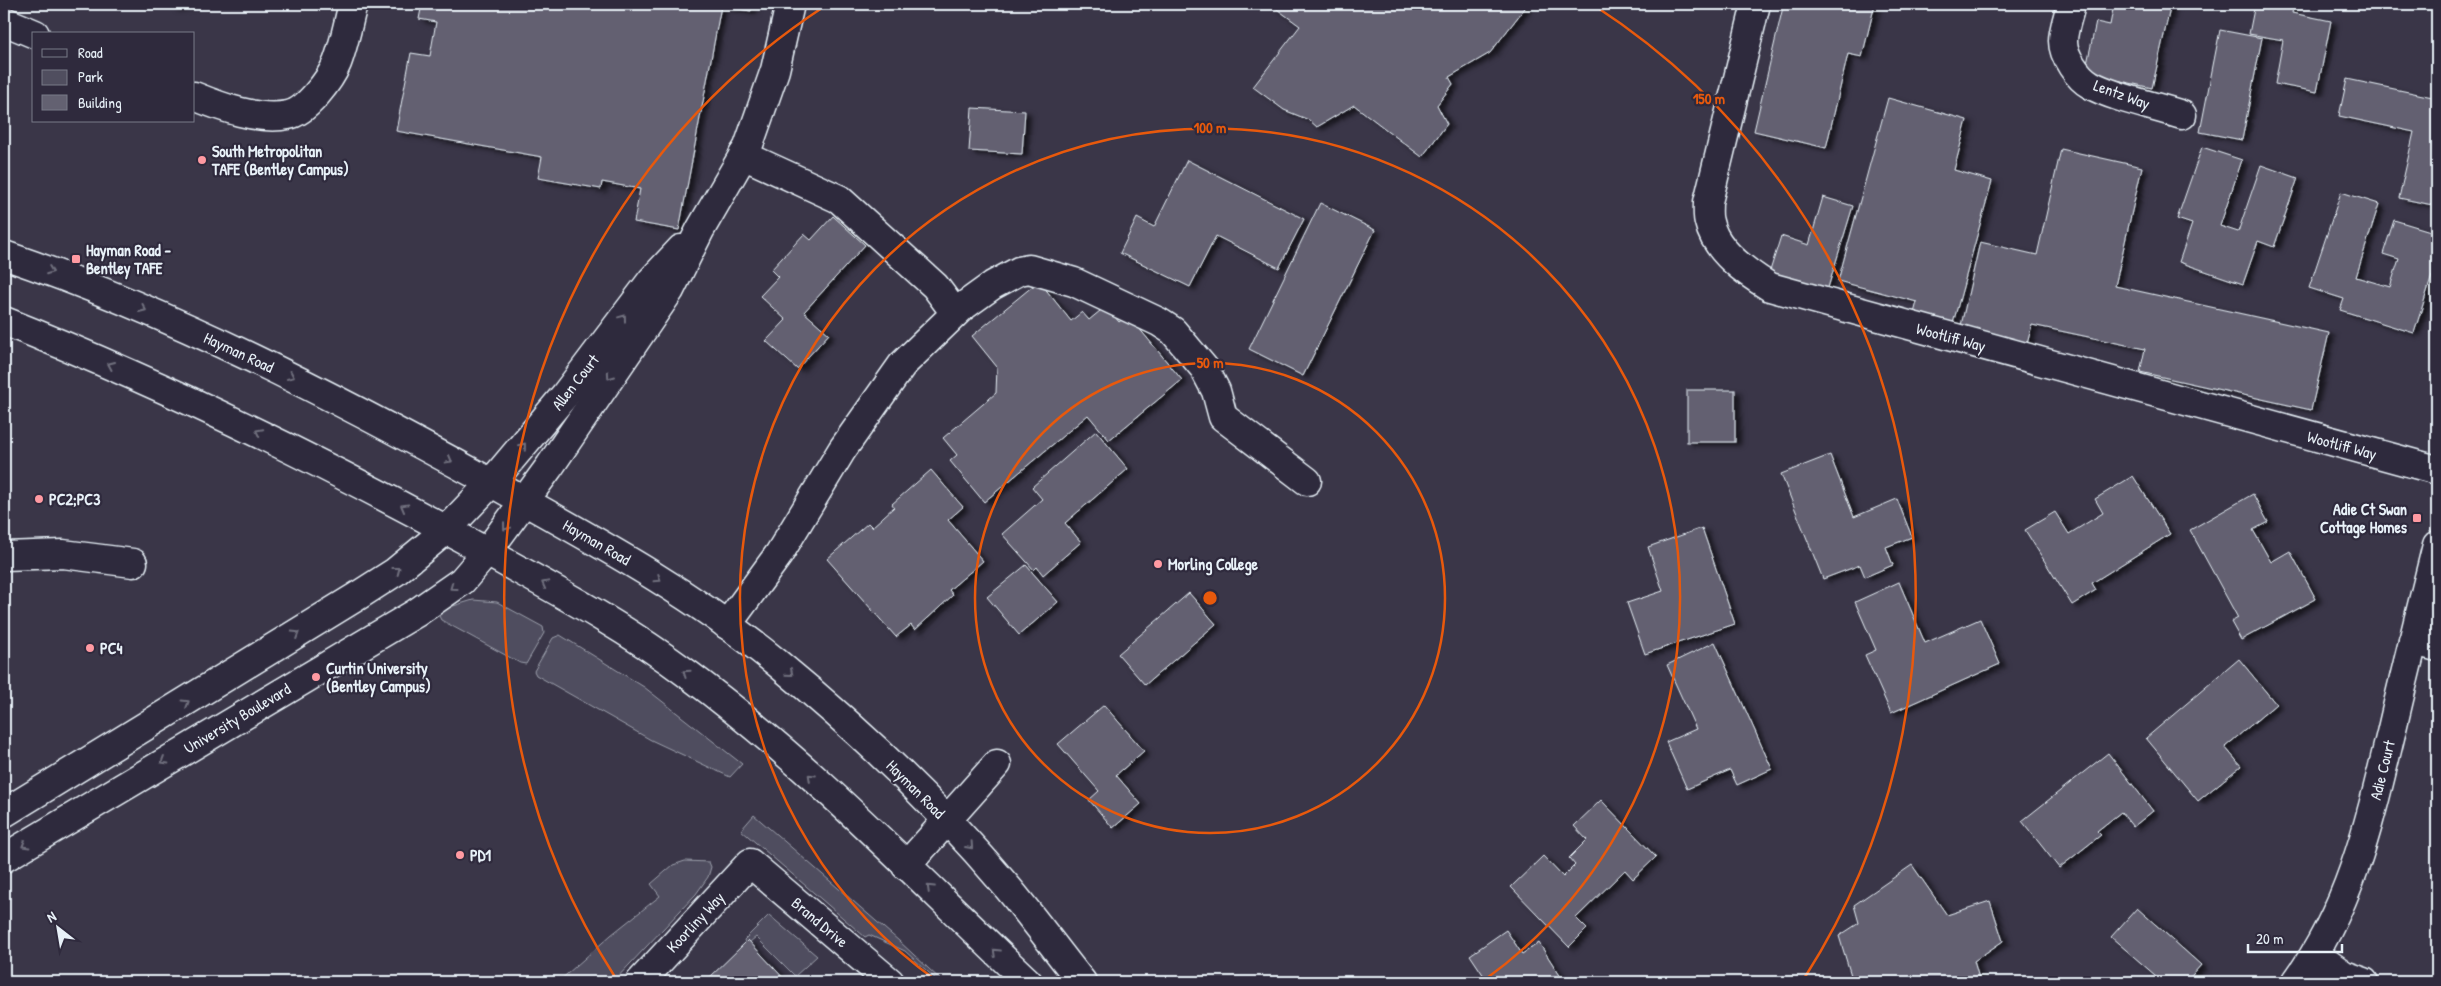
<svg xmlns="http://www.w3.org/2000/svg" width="2441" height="986" viewBox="0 0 2441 986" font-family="'Patrick Hand',sans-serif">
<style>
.green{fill:#504e5f;stroke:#9ca0ac}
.building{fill:#636171;stroke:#e8f1f8;filter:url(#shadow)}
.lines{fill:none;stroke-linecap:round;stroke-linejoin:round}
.minor-casing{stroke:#e8f1f8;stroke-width:31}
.major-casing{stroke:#e8f1f8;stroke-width:31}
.minor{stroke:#2f2a3d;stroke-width:28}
.major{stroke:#2f2a3d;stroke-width:28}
.oneway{stroke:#70707e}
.ring{fill:none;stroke:#e8590c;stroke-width:2.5}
.poi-dot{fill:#ff9aa2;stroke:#2f2a3d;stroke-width:2}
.labels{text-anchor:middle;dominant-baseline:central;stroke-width:4.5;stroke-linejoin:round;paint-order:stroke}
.street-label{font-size:16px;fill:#e8f1f8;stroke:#2f2a3d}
.poi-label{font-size:16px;font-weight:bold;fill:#e8f1f8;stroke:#2f2a3d;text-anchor:start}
.centre{fill:#e8590c;stroke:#2f2a3d;stroke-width:2.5}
.ring-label{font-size:15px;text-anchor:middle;font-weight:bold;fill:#e8590c;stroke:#2f2a3d;stroke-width:4.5;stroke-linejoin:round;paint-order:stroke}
</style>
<defs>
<filter id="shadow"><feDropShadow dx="5.5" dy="3" stdDeviation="2.5" flood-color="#0009"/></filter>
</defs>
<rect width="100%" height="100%" fill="#3a3648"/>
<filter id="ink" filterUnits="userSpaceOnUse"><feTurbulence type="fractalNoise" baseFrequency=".02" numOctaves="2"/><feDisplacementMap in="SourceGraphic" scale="10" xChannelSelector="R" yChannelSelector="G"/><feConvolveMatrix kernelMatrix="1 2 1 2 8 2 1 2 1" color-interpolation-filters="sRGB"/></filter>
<g filter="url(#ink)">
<!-- green -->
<g class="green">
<path d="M473,600L497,602L543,627L544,633L526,664L520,663L441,620L438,614L450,607Z"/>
<path d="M560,635L644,687L742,764L730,777L651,740L536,675L534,671L553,638Z"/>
<path d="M754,815L899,941L943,982H939L905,951L869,935L865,937L741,830Z"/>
<path d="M685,861L709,862L711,867L708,877L696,894L613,982H558L611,935L660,896L651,884L673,865Z"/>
<path d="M769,915L817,956L795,976L756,937L750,942L748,940L745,943L744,940Z"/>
</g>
<!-- building -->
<g class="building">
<path d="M172,4H191L173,8Z"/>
<path d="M422,4H752L751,11L721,6L679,230L634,222L640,189L602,182L601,189L538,178L542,157L396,131L411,53L430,56L436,22L419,19Z"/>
<path d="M1270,4H1528L1490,53L1449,77L1453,84L1437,105L1447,124L1422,157L1354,105L1317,127L1309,120L1284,110L1253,87L1300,26Z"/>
<path d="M1797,4H1875L1862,57L1848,54L1826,148L1754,131L1783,7L1796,9Z"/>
<path d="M2114,4H2171L2152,88L2085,73L2096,22L2110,25Z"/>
<path d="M2255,4H2294L2292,13L2331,21L2317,92L2275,84L2283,40L2249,34Z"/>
<path d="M2220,30L2262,38L2242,140L2200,132Z"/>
<path d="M2347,79L2437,98V206L2399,198L2414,132L2339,116Z"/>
<path d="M1888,98L1967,120L1954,170L1992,181L1952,327L1913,317L1917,302L1838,281Z"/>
<path d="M972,108L1025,111L1022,154L969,151Z"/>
<path d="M2202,147L2242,160L2220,226L2238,232L2261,165L2298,178L2274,247L2258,241L2243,284L2179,262L2192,224L2177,219Z"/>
<path d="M2061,149L2142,167L2115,286L2329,333L2311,410L2140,372L2145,349L2032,325L2027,344L1960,330L1980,242L2037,255Z"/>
<path d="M1187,160L1304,219L1279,268L1216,236L1190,287L1120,253L1137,218L1154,227Z"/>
<path d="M2341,192L2379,204L2356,277L2390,287L2399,259L2383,254L2394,220L2437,233V260L2414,333L2340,310L2344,299L2309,288Z"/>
<path d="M1823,197L1853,206L1827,291L1769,274L1781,236L1809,245Z"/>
<path d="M1320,203L1375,230L1303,376L1249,349Z"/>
<path d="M833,216L865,245L804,312L829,334L797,369L766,341L786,320L760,296L778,277L771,270L804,234L811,240Z"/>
<path d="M1039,281L1071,321L1082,312L1089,320L1106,306L1119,322L1128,315L1182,380L1109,440L1088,415L984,502L950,461L957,455L943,438L996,393L997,367L972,336Z"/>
<rect x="1687" y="390" width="48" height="52"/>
<path d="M1096,431L1128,469L1065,523L1081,542L1043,575L1037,567L1034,570L1002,534L1042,499L1032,487Z"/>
<path d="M1830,455L1854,517L1897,499L1912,537L1886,547L1893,565L1865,577L1860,565L1823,579L1781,474Z"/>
<path d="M931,470L963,507L948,520L983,561L949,590L953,595L915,630L911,625L896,637L827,559L868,523L872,527L894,507L892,504Z"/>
<path d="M2133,476L2170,534L2092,583L2096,590L2072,605L2025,530L2055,512L2069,534L2103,513L2095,499Z"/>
<path d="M2253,494L2268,522L2253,530L2271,562L2290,551L2316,599L2241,640L2231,622L2238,618L2190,530Z"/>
<path d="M1702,528L1735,624L1645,654L1627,603L1663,591L1648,547Z"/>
<path d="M1026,565L1058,602L1019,635L987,597Z"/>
<path d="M1899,582L1925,643L1980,619L2000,664L1891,713L1865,655L1876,650L1855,602Z"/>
<path d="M1189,593L1216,624L1145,685L1118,654Z"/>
<path d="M1715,642L1772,769L1737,785L1730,770L1687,789L1666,742L1696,729L1667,665Z"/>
<path d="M2239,659L2276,704L2225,747L2241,766L2198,801L2146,738Z"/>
<path d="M1104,705L1144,751L1116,775L1141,804L1113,828L1089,800L1099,791L1058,744Z"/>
<path d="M2108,753L2153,811L2133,827L2121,812L2097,831L2101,835L2059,868L2022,821Z"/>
<path d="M1601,800L1656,857L1633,879L1625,870L1576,918L1587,929L1569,947L1511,887L1543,856L1563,877L1575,865L1569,858L1587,840L1574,826Z"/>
<path d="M1912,865L1947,915L1990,901L2003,941L1974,961L1980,982H1853L1839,936L1859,923L1854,905Z"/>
<path d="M2137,908L2201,965L2186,982H2163L2111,937Z"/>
<path d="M1506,930L1522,954L1539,943L1561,977L1554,982H1488L1470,955Z"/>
<path d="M748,940L787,982H705L745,943Z"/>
<path d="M1468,975L1473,982H1458Z"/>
</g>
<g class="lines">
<!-- minor casing -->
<g class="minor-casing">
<g id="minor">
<path d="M1756,4L1708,202C1708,208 1707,216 1709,222C1715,251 1747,273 1770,287L2437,470"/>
<path d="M2071,4C2069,15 2063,29 2063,41C2063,56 2078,78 2091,85C2115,98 2155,106 2182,115"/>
<path d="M4,21L35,34"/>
<path d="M194,96C221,107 258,121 288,115C306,112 330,80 337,63C344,45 348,23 353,4"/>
<path d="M743,155L839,199L935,286L955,313"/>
<path d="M4,556L63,554L133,563"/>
<path d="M727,625L779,554L842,450L902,365L961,308L993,285L1019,271L1029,269L1074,282L1159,322L1173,331L1204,368L1216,391L1223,417L1307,481"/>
<path d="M2413,641L2437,647"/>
<path d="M4,813L356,597L395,572L446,530L491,483L565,395L652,280L681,249"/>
<path d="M4,858L416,613L462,581L487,552L550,466L670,290L700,230L748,147L775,70L790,4"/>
<path d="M906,866L997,764"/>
<path d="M2316,955L2344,975L2364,982"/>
<path d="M640,982L750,863L890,982"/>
<path d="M2296,982C2352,905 2370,820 2392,729C2406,668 2422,606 2437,545"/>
</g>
</g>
<!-- major casing -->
<g class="major-casing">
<g id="major">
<path d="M4,255C174,313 333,396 490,482C588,537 688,590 776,662C859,730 939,806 1008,888C1034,919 1057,951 1082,982"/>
<path d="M4,321C165,385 315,458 467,541C542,583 620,623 689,675C812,766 918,878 1028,982"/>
</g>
</g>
<!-- minor -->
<use href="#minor" class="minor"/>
<!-- major -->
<use href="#major" class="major"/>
</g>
<!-- one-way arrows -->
<defs><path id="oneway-chevron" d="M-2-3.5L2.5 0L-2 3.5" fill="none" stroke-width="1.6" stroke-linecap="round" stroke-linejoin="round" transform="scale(1.25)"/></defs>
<g class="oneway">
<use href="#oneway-chevron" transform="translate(50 271) rotate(21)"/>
<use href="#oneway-chevron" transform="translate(143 309) rotate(24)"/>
<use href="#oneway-chevron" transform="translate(623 318) rotate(-53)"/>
<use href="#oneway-chevron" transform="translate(111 365) rotate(-156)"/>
<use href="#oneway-chevron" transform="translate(291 376) rotate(25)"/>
<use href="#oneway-chevron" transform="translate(610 376) rotate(125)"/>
<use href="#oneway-chevron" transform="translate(259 432) rotate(-153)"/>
<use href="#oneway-chevron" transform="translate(523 446) rotate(-51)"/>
<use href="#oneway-chevron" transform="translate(449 460) rotate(29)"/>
<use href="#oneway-chevron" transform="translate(404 507) rotate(-151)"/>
<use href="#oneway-chevron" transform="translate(506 527) rotate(127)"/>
<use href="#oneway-chevron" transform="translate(397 570) rotate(-37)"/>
<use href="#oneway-chevron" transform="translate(658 579) rotate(33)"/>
<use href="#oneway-chevron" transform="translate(545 584) rotate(-152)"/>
<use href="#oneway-chevron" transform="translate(453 587) rotate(144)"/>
<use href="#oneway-chevron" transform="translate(296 634) rotate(-32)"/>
<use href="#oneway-chevron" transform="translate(686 673) rotate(-145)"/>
<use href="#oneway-chevron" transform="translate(790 673) rotate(40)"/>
<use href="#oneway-chevron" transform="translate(186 703) rotate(-32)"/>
<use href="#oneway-chevron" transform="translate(164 761) rotate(149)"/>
<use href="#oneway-chevron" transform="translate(811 777) rotate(-137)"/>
<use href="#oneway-chevron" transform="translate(25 845) rotate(149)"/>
<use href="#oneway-chevron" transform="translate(970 846) rotate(48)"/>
<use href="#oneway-chevron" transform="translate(930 888) rotate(-136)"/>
<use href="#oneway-chevron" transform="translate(996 952) rotate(-136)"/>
</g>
</g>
<!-- distance rings -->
<g class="ring">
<circle cx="1210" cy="598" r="235"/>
<path d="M937 981A470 470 0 1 1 1483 981"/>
<path d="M615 977A706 706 0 0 1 825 6M1595 6A706 706 0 0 1 1805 977"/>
</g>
<!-- markers -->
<g class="poi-dot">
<circle cx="202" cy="160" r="5"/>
<rect x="71" y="254" width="10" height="10" rx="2.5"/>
<circle cx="39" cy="499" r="5"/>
<rect x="2412" y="513" width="10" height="10" rx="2.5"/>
<circle cx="1158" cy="564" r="5"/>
<circle cx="90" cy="648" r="5"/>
<circle cx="316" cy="677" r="5"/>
<circle cx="460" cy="855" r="5"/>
</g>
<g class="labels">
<!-- street labels -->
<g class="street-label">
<text transform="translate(2122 94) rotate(20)">Lentz Way</text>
<text transform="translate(1951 337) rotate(15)">Wootliff Way</text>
<text transform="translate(239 352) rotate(25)">Hayman Road</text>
<text transform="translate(575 382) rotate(-52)">Allen Court</text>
<text transform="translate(2342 445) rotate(15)">Wootliff Way</text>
<text transform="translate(597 542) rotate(30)">Hayman Road</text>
<text transform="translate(237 718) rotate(-31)">University Boulevard</text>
<text transform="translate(2382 770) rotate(-76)">Adie Court</text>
<text transform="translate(916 789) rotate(45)">Hayman Road</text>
<text transform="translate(695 922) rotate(-47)">Koorliny Way</text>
<text transform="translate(820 922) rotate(40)">Brand Drive</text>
</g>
<!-- poi labels -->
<g class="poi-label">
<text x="212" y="151">South Metropolitan<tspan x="212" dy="18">TAFE (Bentley Campus)</tspan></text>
<text x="86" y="250">Hayman Road -<tspan x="86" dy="18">Bentley TAFE</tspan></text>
<text x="49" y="499">PC2;PC3</text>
<text x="2407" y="509" text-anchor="end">Adie Ct Swan<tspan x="2407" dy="18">Cottage Homes</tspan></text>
<text x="1168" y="564">Morling College</text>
<text x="100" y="648">PC4</text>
<text x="326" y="668">Curtin University<tspan x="326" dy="18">(Bentley Campus)</tspan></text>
<text x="470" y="855">PD1</text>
</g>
</g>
<circle cx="1210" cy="598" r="8" class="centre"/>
<g class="ring-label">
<text x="1709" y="104">150 m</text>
<text x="1210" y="133">100 m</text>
<text x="1210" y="368">50 m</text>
</g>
<!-- margin -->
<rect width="2441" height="986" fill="none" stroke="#2f2a3d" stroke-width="20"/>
<rect x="10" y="10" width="2421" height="966" fill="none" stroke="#e8f1f8" stroke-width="2" filter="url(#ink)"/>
<!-- legend -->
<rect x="32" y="32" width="162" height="90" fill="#2f2a3d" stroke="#797a88"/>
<rect x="42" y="49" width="25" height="8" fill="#2f2a3d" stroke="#797a88"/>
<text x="78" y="58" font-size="15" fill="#e8f1f8">Road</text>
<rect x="42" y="70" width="25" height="15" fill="#504e5f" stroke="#797a88"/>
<text x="78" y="82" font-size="15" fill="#e8f1f8">Park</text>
<rect x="42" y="95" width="25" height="15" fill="#636171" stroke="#797a88"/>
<text x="78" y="108" font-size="15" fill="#e8f1f8">Building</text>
<!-- north arrow -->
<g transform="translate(58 928) rotate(329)" stroke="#2f2a3d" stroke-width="4" paint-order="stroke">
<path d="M0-4L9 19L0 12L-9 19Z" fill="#e8f1f8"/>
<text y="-8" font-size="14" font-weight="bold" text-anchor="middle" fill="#e8f1f8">N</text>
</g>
<!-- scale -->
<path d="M2248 944v8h94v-8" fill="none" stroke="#e8f1f8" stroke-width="2.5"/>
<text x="2256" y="944" font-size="15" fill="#e8f1f8" stroke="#2f2a3d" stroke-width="4" paint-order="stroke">20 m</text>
</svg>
